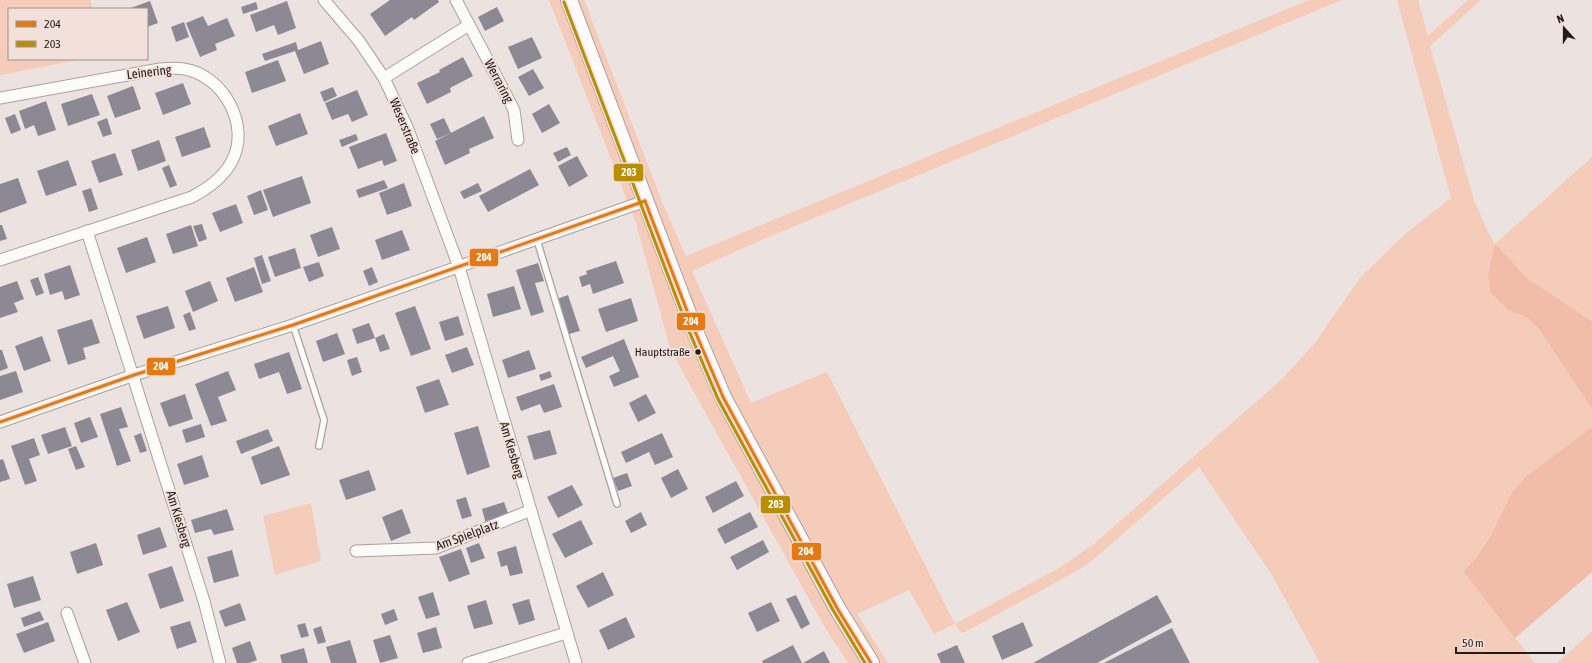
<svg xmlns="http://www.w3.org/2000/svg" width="1592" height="663" viewBox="0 0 1592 663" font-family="'Asap Condensed',sans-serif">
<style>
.green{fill:#f5cbba}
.forest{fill:#f2bda8}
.building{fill:#8c8995}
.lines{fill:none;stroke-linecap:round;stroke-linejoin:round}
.lane-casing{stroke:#a8a29f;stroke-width:8}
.street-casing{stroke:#a8a29f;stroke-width:13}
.secondary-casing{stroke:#a8a29f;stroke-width:18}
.lane{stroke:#fcfbfa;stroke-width:5.5}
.street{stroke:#fcfbfa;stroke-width:11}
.secondary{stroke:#fcfbfa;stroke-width:16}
.bus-1-casing{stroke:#f2e1da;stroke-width:6}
.bus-2-casing{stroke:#f2e1da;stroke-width:6}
.bus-1{stroke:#e67912;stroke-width:3}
.bus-2{stroke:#b88e06;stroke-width:3}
.bus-dot{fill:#211b19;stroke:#f2e1da;stroke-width:1.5}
.labels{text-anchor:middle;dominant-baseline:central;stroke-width:4;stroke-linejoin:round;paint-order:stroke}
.bus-label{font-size:12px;fill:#211b19;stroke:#f2e1da;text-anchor:end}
.street-label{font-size:13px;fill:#211b19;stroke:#f2e1da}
.line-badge{stroke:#f2e1da;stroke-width:1.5}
.badge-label{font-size:11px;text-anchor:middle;font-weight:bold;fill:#fff}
</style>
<rect width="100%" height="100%" fill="#ece3e0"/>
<!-- green -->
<g class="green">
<path d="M0,0H90L93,9H9V59H83L0,75Z"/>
<path d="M549,0H584L665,209L686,256L1309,0H1342L766,238L692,271L751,403L827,372L955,624L1059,568L1094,544L1281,380L1314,344L1360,278L1405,234L1451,198L1397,0H1418L1428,36L1468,0H1481L1430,46L1474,200L1487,230L1495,244L1592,157V321L1528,279L1495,244L1488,274L1508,310L1526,317L1539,329L1592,409V427L1524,478L1511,494L1490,537L1476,558L1463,571L1535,663H1320L1272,575L1199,467L1101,553L1082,568L967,631L961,633L955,624L934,634L909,590L857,614L888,663H848L824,626L675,358L669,344L636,223Z"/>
<path d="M311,503L321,561L275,575L263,516Z"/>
<path d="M1592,631V663H1557Z"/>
</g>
<!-- forest -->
<g class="forest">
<path d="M1495,244L1528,279L1592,321V409L1539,329L1526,317L1508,310L1491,293L1488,274Z"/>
<path d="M1592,427V572L1515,638L1463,571L1476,558L1490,537L1511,494L1524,478Z"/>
</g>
<!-- building -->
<g class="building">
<path d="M390,0H438L439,2L414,20L412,17L385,36L370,14Z"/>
<path d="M150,1L158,23L147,27V9H128Z"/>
<path d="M287,1L296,28L278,35L274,25L256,32L250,15Z"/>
<path d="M256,2L258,9L243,14L241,7Z"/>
<path d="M497,7L504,21L485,31L478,17Z"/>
<path d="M203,16L208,26L227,18L235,36L215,44L217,50L200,57L186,23Z"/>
<path d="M184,22L189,37L176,42L171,27Z"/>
<path d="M532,37L542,58L518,69L508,47Z"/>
<path d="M321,41L329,64L304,74L295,51L265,61L262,54L296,42L298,50Z"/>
<path d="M463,57L473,76L450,88L451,92L427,104L417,83L440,72L439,70Z"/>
<path d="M278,60L286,81L252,93L245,72Z"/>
<path d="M533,69L544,88L529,96L518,77Z"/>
<path d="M183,83L191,104L163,115L155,93Z"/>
<path d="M133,86L141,109L115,118L107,96Z"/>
<path d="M333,87L337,96L324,102L320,92Z"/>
<path d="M357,90L368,115L352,122L348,114L332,120L325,103Z"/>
<path d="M92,94L100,115L68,126L61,104Z"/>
<path d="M46,101L56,130L38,136L34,125L25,129L19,111Z"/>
<path d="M549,104L560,123L542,133L532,114Z"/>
<path d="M300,113L308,134L276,146L268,126Z"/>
<path d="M15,114L21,130L11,134L5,118Z"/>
<path d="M484,116L494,138L469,149L470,153L445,165L435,141Z"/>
<path d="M107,118L112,134L103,137L97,122Z"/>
<path d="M444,118L451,133L437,139L430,124Z"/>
<path d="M204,127L211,147L182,157L175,137Z"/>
<path d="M386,133L397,161L384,166L382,160L358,169L349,147Z"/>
<path d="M356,134L358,140L342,147L339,140Z"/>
<path d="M159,140L166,161L138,171L131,150Z"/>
<path d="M567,147L571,155L558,162L553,153Z"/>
<path d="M115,153L123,175L99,183L91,161Z"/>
<path d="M577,156L588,176L569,187L558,166Z"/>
<path d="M68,160L77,185L46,196L37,171Z"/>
<path d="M169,165L177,185L170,188L162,168Z"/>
<path d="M530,169L539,185L488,212L479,196Z"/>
<path d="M302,176L311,203L273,217L263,190Z"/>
<path d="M18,178L27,203L0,213V184Z"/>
<path d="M384,180L388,188L359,198L356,190Z"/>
<path d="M404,183L412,206L387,215L379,193Z"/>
<path d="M478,183L482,191L464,199L460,192Z"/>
<path d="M91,188L98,209L89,212L82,191Z"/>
<path d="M261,190L268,210L254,215L247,196Z"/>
<path d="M236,204L243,223L220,232L212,213Z"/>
<path d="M202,224L207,239L199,242L193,226Z"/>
<path d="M0,225H2L7,239L0,241Z"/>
<path d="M191,225L198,246L173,254L166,234Z"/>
<path d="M332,227L340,249L318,257L310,235Z"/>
<path d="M402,230L410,250L382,260L375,240Z"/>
<path d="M147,237L156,262L126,273L117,248Z"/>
<path d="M295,248L301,268L275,277L268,257Z"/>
<path d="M262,255L271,281L262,284L254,258Z"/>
<path d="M616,261L624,283L593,294L590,284L582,287L579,277L587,274L586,271Z"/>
<path d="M319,262L324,276L309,282L303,267Z"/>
<path d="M538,263L544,281L535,283L544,312L531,316L516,270Z"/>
<path d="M70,265L80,295L65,300L62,291L50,295L44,274Z"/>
<path d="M254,267L263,292L235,302L226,278Z"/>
<path d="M372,267L378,282L369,286L363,271Z"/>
<path d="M38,277L44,293L36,296L30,280Z"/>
<path d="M17,281L24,299L14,303L18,312L0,318V287Z"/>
<path d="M210,281L218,301L193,312L185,291Z"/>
<path d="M514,286L521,309L493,317L487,294Z"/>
<path d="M568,295L580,331L569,334L557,299Z"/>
<path d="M631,298L638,321L606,332L598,309Z"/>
<path d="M168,306L175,328L144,339L136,316Z"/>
<path d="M415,306L431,349L411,356L395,313Z"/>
<path d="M190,312L196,329L189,331L183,315Z"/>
<path d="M458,316L464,335L445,341L439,322Z"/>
<path d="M92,319L100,343L83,348L86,359L68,365L57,330Z"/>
<path d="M369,323L375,338L357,344L352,329Z"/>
<path d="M337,333L345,354L323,362L316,341Z"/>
<path d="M384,334L390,349L380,352L375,338Z"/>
<path d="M42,336L51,361L24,371L15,346Z"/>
<path d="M624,339L639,377L614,387L609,376L620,371L613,356L586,368L581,357Z"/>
<path d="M467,347L474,365L452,373L445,355Z"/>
<path d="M0,350H2L8,368L0,371Z"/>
<path d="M529,350L536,369L508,378L502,360Z"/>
<path d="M289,352L302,389L287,394L279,372L259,379L254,364Z"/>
<path d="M357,357L362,372L352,376L347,360Z"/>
<path d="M16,371L23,392L0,400V376Z"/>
<path d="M228,371L236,390L218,397L227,421L211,426L195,384Z"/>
<path d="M550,371L552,377L541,381L539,375Z"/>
<path d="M439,379L449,405L425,413L416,387Z"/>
<path d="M554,384L562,407L544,413L540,404L521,411L516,397Z"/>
<path d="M185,394L193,419L169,427L160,403Z"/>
<path d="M646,394L656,413L638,422L629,403Z"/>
<path d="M121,407L128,427L119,429L131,461L117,466L100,414Z"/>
<path d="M90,417L98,437L81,443L74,423Z"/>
<path d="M201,424L205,437L186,443L182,430Z"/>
<path d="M478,426L490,467L467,475L454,433Z"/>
<path d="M65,427L72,446L48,454L41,435Z"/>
<path d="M268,429L273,441L241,454L236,441Z"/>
<path d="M550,430L557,454L534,460L527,436Z"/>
<path d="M141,433L147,451L140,453L134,436Z"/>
<path d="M662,433L673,457L655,465L649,452L626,463L621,452Z"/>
<path d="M34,438L40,455L29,459L37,481L25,485L11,446Z"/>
<path d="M76,446L85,467L76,470L68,449Z"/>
<path d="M279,446L290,475L261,485L251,457Z"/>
<path d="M202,455L209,477L184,485L177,464Z"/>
<path d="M3,459L10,479L0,482V460Z"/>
<path d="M678,469L688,489L671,498L661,478Z"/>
<path d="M369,470L376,490L346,500L339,480Z"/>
<path d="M627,473L632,486L618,491L613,478Z"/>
<path d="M736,481L744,496L713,513L705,497Z"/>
<path d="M572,485L583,505L558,518L547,497Z"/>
<path d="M466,497L472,516L462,519L456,500Z"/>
<path d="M504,502L509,516L486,524L482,509Z"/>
<path d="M227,509L234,530L214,535L211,529L195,533L191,520Z"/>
<path d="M402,509L411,533L391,541L382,517Z"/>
<path d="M641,512L647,525L631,533L625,521Z"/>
<path d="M750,512L758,527L725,544L717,529Z"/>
<path d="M581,520L593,544L565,558L552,534Z"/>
<path d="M160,527L167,547L143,555L137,535Z"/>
<path d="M763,540L769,552L737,570L730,557Z"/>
<path d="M96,543L103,565L77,574L70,552Z"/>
<path d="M479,543L485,558L471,563L466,548Z"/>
<path d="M516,546L523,573L510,576L507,565L501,567L497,552Z"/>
<path d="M461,549L470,574L449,582L439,557Z"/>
<path d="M232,550L239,576L214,583L207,557Z"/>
<path d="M172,566L184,601L160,609L148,574Z"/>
<path d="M603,572L614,595L588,608L576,586Z"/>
<path d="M33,576L41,600L14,608L7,584Z"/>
<path d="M433,592L440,615L426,619L418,597Z"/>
<path d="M796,595L810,624L801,629L786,599Z"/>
<path d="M1157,595L1172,622L1097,663H1033Z"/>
<path d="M529,599L535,620L519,625L512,604Z"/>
<path d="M486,600L493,624L474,629L467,606Z"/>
<path d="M127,602L140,632L118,641L106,610Z"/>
<path d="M771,602L780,621L757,632L748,613Z"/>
<path d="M240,603L246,620L225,627L219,611Z"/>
<path d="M394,609L398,620L385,625L381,614Z"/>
<path d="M40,611L44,620L24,627L21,618Z"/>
<path d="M626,617L635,637L608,650L599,630Z"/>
<path d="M190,621L197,642L177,649L170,627Z"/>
<path d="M48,622L55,641L24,653L16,634Z"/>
<path d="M1023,622L1033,646L1002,660L992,636Z"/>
<path d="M305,623L309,636L301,638L297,625Z"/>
<path d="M321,626L326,642L318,644L313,629Z"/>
<path d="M436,627L442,648L423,653L417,633Z"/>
<path d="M1172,628L1190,663H1104Z"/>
<path d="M390,635L398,658L380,663L373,640Z"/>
<path d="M350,640L357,663H331L326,647Z"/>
<path d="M250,641L257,660L249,663H237L232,648Z"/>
<path d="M793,645L802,663H763L762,661Z"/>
<path d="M957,645L965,663H941L937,654Z"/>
<path d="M304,648L308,663H282L280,655Z"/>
<path d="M824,651L830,663H803Z"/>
</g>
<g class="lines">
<!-- lane casing -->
<g class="lane-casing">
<g id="lane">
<path d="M537,240L617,504"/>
<path d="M293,325L324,420L319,446"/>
</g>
</g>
<!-- street casing -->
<g class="street-casing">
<g id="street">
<path d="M324,0L359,41L384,78L407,127L459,267L576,663"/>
<path d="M456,0L514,110L518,140"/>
<path d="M384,78L469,25"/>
<path d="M0,98L160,69C167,69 176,67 184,69C223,75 251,125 232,161C223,178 208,188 192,197L0,260"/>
<path d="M87,231L204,601L220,663"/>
<path d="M0,422L134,375L293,325L645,201"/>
<path d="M356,551L436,548L529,511"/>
<path d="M67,613L85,663"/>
<path d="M468,663L566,633"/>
</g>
</g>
<!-- secondary casing -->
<g class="secondary-casing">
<path id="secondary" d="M569,0L694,329L723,397L837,608L871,663"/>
</g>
<!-- lane -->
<use href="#lane" class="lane"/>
<!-- street -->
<use href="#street" class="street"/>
<!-- secondary -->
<use href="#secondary" class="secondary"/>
<!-- bus-1 casing -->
<g class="bus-1-casing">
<g id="bus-1">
<path d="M645,201L694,329L723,397L837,608L871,663"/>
<path d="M0,422L134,375L293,325L645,201"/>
</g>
</g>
<!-- bus-2 casing -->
<g class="bus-2-casing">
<path id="bus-2" d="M564,2L689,331L718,399L833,610L865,663"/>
</g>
<!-- bus-1 -->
<use href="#bus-1" class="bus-1"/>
<!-- bus-2 -->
<use href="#bus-2" class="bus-2"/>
</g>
<!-- markers -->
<circle class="bus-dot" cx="698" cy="352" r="3.5"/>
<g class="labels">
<!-- bus labels -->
<g class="bus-label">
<text x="690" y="352">Hauptstraße</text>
</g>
<!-- street labels -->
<g class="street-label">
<text transform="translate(149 72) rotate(-7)">Leinering</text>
<text transform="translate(499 81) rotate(62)">Werraring</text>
<text transform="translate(405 126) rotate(67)">Weserstraße</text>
<text transform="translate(512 450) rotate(74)">Am Kiesberg</text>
<text transform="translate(179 519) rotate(73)">Am Kiesberg</text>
<text transform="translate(467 535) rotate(-20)">Am Spielplatz</text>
</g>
</g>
<g class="line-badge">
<rect x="613" y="163" width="31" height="19" rx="4" fill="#b88e06"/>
<rect x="469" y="248" width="30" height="19" rx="4" fill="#e67912"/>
<rect x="676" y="312" width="30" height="19" rx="4" fill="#e67912"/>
<rect x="146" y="357" width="30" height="19" rx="4" fill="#e67912"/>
<rect x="760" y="495" width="31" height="19" rx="4" fill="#b88e06"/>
<rect x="791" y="542" width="31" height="19" rx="4" fill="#e67912"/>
</g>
<g class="badge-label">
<text x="629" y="176">203</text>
<text x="484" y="261">204</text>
<text x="691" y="325">204</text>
<text x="161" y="370">204</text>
<text x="776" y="508">203</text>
<text x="806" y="555">204</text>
</g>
<!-- legend -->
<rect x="8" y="8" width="140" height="52" fill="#f2e1da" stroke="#9e928d"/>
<rect x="16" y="21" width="20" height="6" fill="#e67912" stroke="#9e928d"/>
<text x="44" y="28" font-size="12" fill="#211b19">204</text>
<rect x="16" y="41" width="20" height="6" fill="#b88e06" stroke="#9e928d"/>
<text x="44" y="48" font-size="12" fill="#211b19">203</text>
<!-- north arrow -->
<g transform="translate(1564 28) rotate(339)" stroke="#f2e1da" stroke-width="3" paint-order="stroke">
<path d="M0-3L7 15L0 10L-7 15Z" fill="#211b19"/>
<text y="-6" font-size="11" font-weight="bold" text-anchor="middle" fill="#211b19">N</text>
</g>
<!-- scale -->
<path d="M1456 647v6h108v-6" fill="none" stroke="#211b19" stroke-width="2"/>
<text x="1462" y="647" font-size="12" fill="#211b19" stroke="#f2e1da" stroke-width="3" paint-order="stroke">50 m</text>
</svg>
